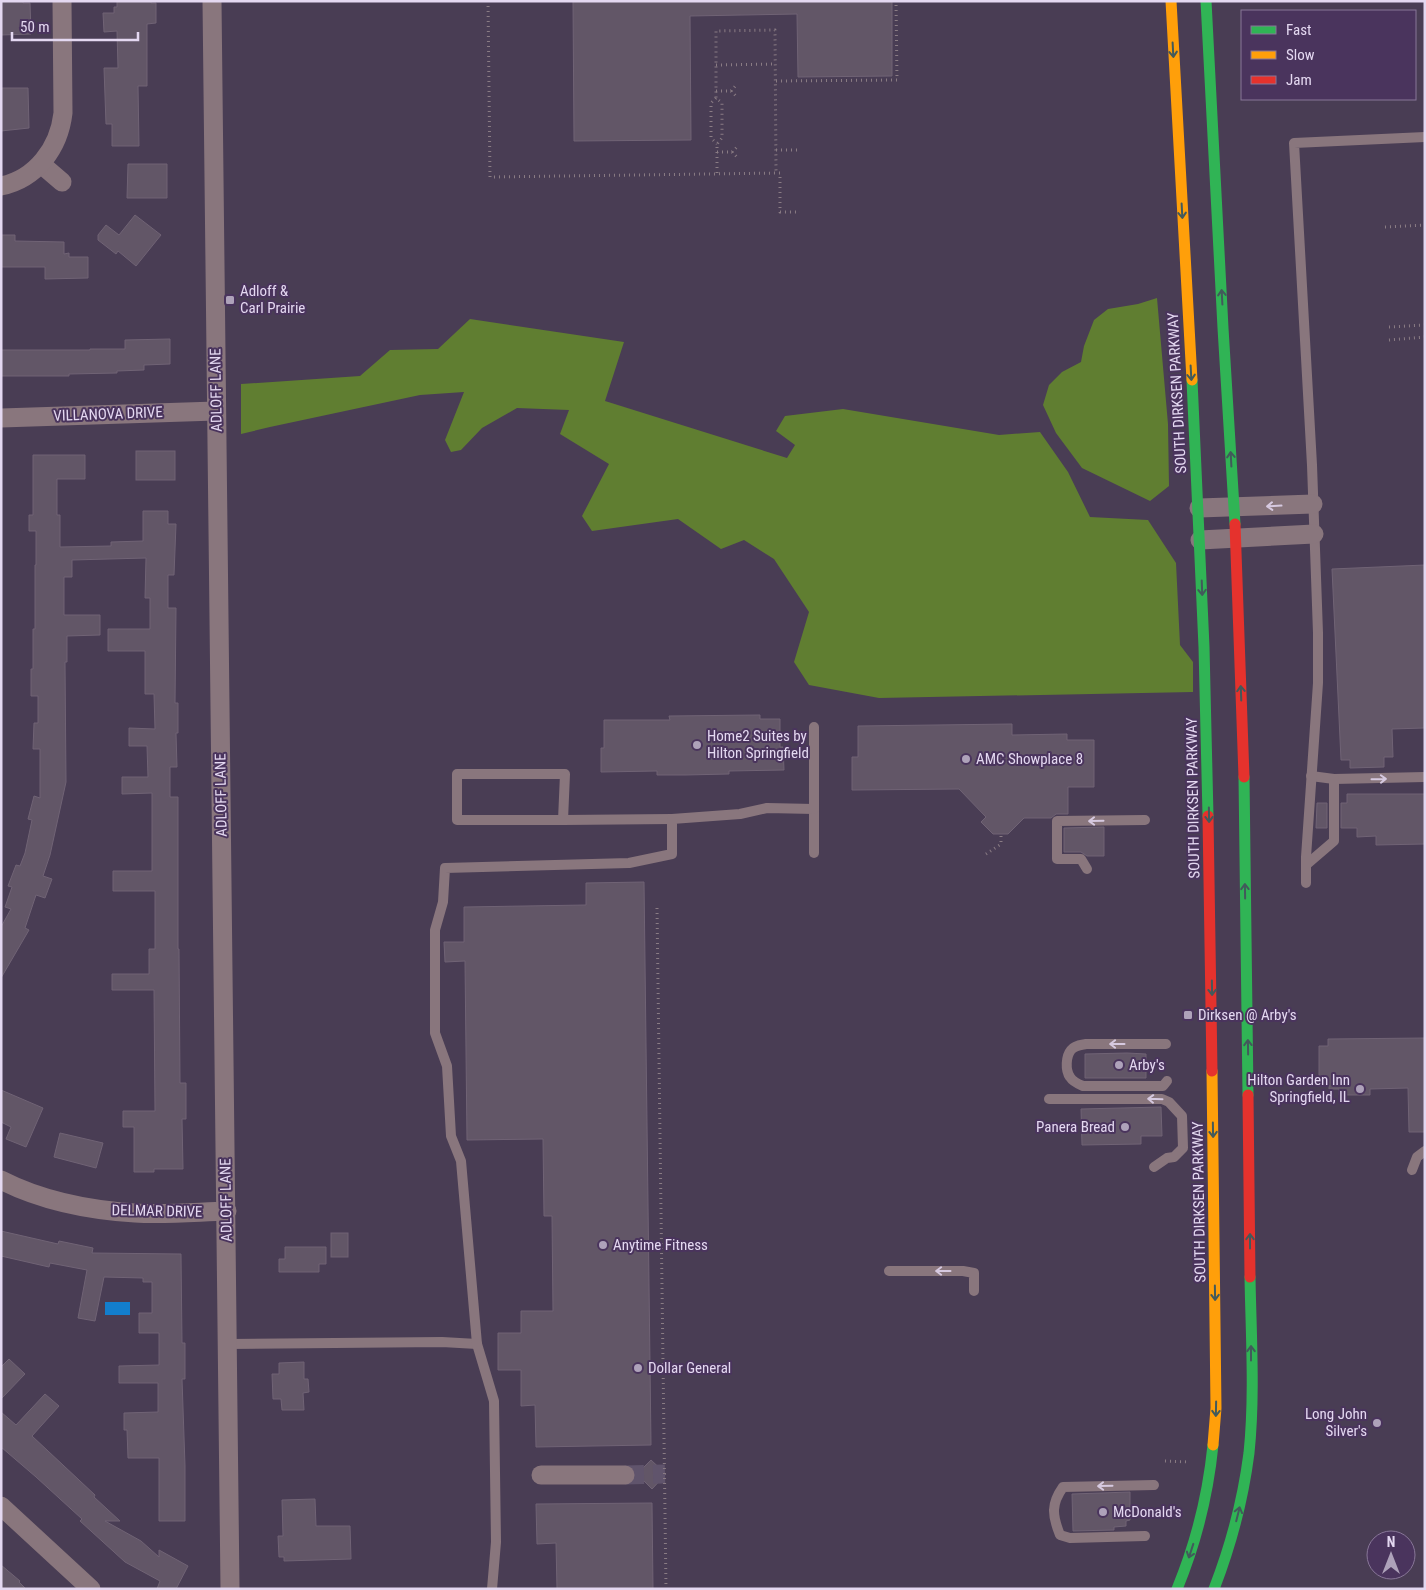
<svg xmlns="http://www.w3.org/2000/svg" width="1426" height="1590" viewBox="0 0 1426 1590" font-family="'Roboto Condensed',sans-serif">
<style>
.forest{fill:#607e31}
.water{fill:#137ecd}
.building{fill:#625667;stroke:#706375}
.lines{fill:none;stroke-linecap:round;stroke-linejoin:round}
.street-tunnel{stroke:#60546c;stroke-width:19;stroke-dasharray:19 9;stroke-linecap:butt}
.path{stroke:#8a7c84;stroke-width:3;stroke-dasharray:1 4;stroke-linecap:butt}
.lane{stroke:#89767d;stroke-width:10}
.street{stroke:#89767d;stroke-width:19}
.fast{stroke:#30b455;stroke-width:11}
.slow{stroke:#ff9f0a;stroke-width:11}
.jam{stroke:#e5322d;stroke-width:11}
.oneway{stroke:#425a5b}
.oneway2{stroke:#d6c9e0}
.poi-dot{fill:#aea2ba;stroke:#4a345d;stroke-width:2}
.labels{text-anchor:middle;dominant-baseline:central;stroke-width:4;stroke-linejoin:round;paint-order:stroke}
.poi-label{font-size:15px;fill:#e4d8f1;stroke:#4a345d;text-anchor:start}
.street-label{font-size:15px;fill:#e4d8f1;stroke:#4a345d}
</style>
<rect width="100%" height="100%" fill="#493d54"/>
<!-- forest -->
<g class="forest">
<path d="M1157,298L1168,424L1169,486L1150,501L1082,468L1056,433L1043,405L1049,385L1062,372L1081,362L1084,346L1094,320L1108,309L1138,304Z"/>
<path d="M470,319L624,342L605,401L787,458L795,445L776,431L785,416L843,409L999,435L1040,432L1068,472L1090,517L1148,520L1176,563L1180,645L1193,662V692L879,698L809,685L794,662L809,612L774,559L744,540L721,549L678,519L592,531L582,516L609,464L560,434L569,410L517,408L482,428L461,450L451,452L445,440L464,392L420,395L270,427L241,434V384L360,376L390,350L438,349Z"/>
</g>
<!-- water -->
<rect class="water" x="105" y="1302" width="25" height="13"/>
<!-- building -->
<g class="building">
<path d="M1,1H23V3H30L31,34L1,35Z"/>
<path d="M117,1H151V3H156V23L147,24V86H138L139,146H112V124H106L104,68H118L117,31L104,32L103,13H114V7H117Z"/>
<path d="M573,1H892V76L798,77L797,14L690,16L691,140L574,141Z"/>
<path d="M1,88H28L29,128L1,131Z"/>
<path d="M128,164H167V198H127Z"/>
<path d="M135,215L161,235L136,266L118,251L116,254L98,240V235L106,225L119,235Z"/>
<path d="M1,235H15V241L64,242V254L69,253V257H88V278L45,279V267H1Z"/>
<path d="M170,339V364L144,365V370L117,371V373L69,374V376H1V350H90V349H125V340Z"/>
<rect x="136" y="451" width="39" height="29"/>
<path d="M33,455H85V479H57V515H60V547L111,546V542L143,541V511H168V524H176L174,575H168V608H176L175,703H178V733H176L177,767H170V797H178V949H179L180,1083H186V1119H182L183,1169H154V1172H134V1127H123V1111H155L154,990H112V974H149V949H155V891H113V871H152V793L122,794V777H148L147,746H129V728L155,729L154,694H145V651H108V629H150V598H145L146,558L72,560V577H64V615H100V635L67,636V662H65L66,782L50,855L43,876L52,879L45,898L36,895L25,928L29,930L1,978V927L11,909L5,907L12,887L8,886L16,865L20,866L25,853L32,820L28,819L34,796L40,798V749H33L34,723H38V696H31V669H33V629H35V565H36V531H29V515H33Z"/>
<path d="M1425,565L1424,728L1392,729L1393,757H1384V767L1350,768V760H1341L1332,569Z"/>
<path d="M760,715V719H780V747H783L784,770L729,771V774L685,775H657V771L601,772V748H604V720H670L669,716Z"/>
<path d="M1012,724V735L1067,734V740H1094V787H1068V814H1056L1051,818H1024L1008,834H993L981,822L986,817L959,789L852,790V757H858V726Z"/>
<path d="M1347,794H1425V844L1376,845V836L1357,837V828H1341V803H1347Z"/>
<path d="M1317,803H1327V828H1316Z"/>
<path d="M1104,827V856H1087L1081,852H1064V828Z"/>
<path d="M644,882L651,1445L536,1447L535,1405L521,1406V1370H498V1333H521V1311H553L552,1216H544L543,1139L467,1140L465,961L445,962L444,942H464V907L586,905V883Z"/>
<path d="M1425,1038V1132H1409L1408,1088L1370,1089V1095H1339V1089H1329V1085L1319,1086V1046H1328V1039Z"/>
<path d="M1127,1053L1146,1054V1078H1085V1054Z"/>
<path d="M1,1090L43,1108L26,1147L6,1139L11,1127L1,1122Z"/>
<path d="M1161,1107L1162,1136H1141V1144L1082,1145L1081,1109Z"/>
<path d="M60,1133L103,1143L96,1168L54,1157Z"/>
<path d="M1,1231L58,1244L59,1241L93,1248L92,1253L181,1254L182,1343H185V1379H182L185,1466V1521H159V1458H128L127,1430H124V1413L158,1412V1383H119V1366L159,1365V1333H139V1313H152V1282H143V1278L104,1277L95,1321L78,1318L87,1270L50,1263L49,1267L1,1256Z"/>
<rect x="331" y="1233" width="17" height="24"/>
<path d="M285,1247H326V1264H319V1272H279V1259H285Z"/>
<path d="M9,1359L25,1374L1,1399V1367Z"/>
<path d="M304,1362V1379H308L309,1392L303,1393L304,1410H282L281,1399H273L272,1374H279V1363Z"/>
<path d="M45,1394L59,1406L32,1436L95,1495L94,1497L120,1521H105L141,1541L159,1557V1550L188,1566L176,1589H157L160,1581L125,1562L80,1521L82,1519L36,1477L1,1447V1412L16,1425Z"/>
<path d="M651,1460L666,1474L652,1489L637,1474Z"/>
<path d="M1130,1492V1520L1126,1521V1526L1114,1527V1530L1073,1531L1072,1494Z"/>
<path d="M315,1499L316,1526H350L351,1559L284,1561V1557H279L278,1536H283L282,1500Z"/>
<path d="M652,1503L653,1589H557L556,1543L537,1544L536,1504Z"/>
<path d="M1,1565L20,1581L19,1582L26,1589H1Z"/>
</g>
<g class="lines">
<!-- street-tunnel -->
<path class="street-tunnel" d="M625,1475L665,1474"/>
<!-- path -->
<g class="path">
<path d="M488,1L490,177L780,173V212H800"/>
<path d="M716,65L775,64"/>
<path d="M776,81L897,80L896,1"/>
<path d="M716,91H731L737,97"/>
<path d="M731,91L737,84"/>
<path d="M716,98L711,103V138L717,144"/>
<path d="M776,150H800"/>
<path d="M717,152H732L738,146"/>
<path d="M732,152L738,158"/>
<path d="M717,173V144L722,138V103L716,98V31L775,30L776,173"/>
<path d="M1385,227L1425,225"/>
<path d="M1389,327L1425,325"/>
<path d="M1389,340L1425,337"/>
<path d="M986,854L1001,844V834"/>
<path d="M657,908L666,1589"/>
<path d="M1165,1461L1189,1462"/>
</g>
<!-- lane -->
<g class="lane">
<path d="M1334,779L1425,777"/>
<path d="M814,809V853"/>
<path d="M563,820H457V774H565L563,820L672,819"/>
<path d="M1306,865L1334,841V779L1311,776"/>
<path d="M1087,869L1081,859H1057V821L1145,820"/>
<path d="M1306,883V857L1318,683V633L1312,465L1294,143L1425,137"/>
<path d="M1166,1044H1086C1081,1045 1075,1045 1071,1050C1066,1056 1065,1070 1070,1077C1073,1082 1078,1084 1083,1086H1163L1167,1081"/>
<path d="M1049,1099H1162L1169,1102L1182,1116L1183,1148L1174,1157L1167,1158L1154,1167"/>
<path d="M1412,1170L1417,1157L1425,1151"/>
<path d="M889,1271H963L974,1273V1291"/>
<path d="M228,1344L442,1342L477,1344"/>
<path d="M1145,1536L1070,1538L1060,1535C1052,1515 1051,1504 1063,1487L1154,1485"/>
<path d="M492,1589L496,1542L494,1401L477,1344L461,1161L451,1136L447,1066L435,1033V930L443,902L445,868L629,863L672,854V819L740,814L767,808L814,809V727"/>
</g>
<!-- street -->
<g class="street">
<path d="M212,1L230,1589"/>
<path d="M41,164L62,182"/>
<path d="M1,186C36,179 59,148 63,113L62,1"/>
<path d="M1,418L216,411"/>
<path d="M1199,508L1313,504"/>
<path d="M1200,540L1314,534"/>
<path d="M1,1180C42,1201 89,1210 135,1213C165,1215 196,1212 227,1211"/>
<path d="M541,1475H625"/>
<path d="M1,1506L91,1589"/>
</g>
<!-- fast -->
<g class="fast">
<path d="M1206,1L1223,328L1235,524"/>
<path d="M1192,380L1204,647L1208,816"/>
<path d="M1244,777L1248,1095"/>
<path d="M1177,1589C1196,1543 1208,1495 1213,1445"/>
<path d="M1214,1589C1231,1545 1243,1500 1249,1453C1255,1395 1251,1335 1250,1277"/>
</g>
<!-- slow -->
<g class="slow">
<path d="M1171,1L1192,380"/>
<path d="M1212,1071L1216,1408L1213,1445"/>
</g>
<!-- jam -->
<g class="jam">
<path d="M1235,524L1244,777"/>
<path d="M1208,816L1212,1071"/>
<path d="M1248,1095L1250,1277"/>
</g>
</g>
<!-- one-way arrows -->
<defs><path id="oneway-shaft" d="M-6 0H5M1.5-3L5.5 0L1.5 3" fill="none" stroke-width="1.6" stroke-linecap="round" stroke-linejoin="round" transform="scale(1.25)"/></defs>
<g class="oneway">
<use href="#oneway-shaft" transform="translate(1173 50) rotate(87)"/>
<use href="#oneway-shaft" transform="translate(1182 211) rotate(87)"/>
<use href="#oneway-shaft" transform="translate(1222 297) rotate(-93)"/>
<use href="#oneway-shaft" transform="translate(1191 373) rotate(87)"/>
<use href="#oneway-shaft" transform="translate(1231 459) rotate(-93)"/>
<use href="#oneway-shaft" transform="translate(1202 588) rotate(88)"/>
<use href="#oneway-shaft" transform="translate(1241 693) rotate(-92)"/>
<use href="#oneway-shaft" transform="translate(1209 815) rotate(89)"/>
<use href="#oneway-shaft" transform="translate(1245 891) rotate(-91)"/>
<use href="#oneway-shaft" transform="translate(1212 988) rotate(89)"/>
<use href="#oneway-shaft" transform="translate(1248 1047) rotate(-91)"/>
<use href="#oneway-shaft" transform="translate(1213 1130) rotate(89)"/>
<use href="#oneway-shaft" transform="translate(1250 1241) rotate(-90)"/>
<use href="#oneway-shaft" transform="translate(1215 1293) rotate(89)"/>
<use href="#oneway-shaft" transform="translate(1251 1353) rotate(-90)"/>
<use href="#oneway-shaft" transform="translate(1216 1409) rotate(91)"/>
<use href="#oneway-shaft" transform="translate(1238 1514) rotate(-76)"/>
<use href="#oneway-shaft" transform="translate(1191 1551) rotate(108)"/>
</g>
<g class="oneway2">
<use href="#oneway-shaft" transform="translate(1274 506) rotate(177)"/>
<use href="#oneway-shaft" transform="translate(1379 779) rotate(-1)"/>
<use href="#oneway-shaft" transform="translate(1096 821) rotate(179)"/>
<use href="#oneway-shaft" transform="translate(1117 1044) rotate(180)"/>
<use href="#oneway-shaft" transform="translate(1155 1099) rotate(-178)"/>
<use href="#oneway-shaft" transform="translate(943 1271) rotate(-180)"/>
<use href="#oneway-shaft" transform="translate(1105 1486) rotate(179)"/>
</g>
<!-- markers -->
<g class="poi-dot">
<rect x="225" y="295" width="10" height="10" rx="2.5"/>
<circle cx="697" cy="745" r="5"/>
<circle cx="966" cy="759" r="5"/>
<rect x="1183" y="1010" width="10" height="10" rx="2.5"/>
<circle cx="1119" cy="1065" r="5"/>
<circle cx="1360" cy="1089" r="5"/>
<circle cx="1125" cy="1127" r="5"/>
<circle cx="603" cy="1245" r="5"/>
<circle cx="638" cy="1368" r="5"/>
<circle cx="1377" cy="1423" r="5"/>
<circle cx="1103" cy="1512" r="5"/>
</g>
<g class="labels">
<!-- poi labels -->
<g class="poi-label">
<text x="240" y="291">Adloff &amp;<tspan x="240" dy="17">Carl Prairie</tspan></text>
<text x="707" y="736">Home2 Suites by<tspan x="707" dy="17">Hilton Springfield</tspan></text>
<text x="976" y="759">AMC Showplace 8</text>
<text x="1198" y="1015">Dirksen @ Arby's</text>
<text x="1129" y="1065">Arby's</text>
<text x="1350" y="1080" text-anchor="end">Hilton Garden Inn<tspan x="1350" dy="17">Springfield, IL</tspan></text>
<text x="1115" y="1127" text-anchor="end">Panera Bread</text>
<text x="613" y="1245">Anytime Fitness</text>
<text x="648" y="1368">Dollar General</text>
<text x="1367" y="1414" text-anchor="end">Long John<tspan x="1367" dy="17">Silver's</tspan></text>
<text x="1113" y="1512">McDonald's</text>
</g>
<!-- street labels -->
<g class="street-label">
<text transform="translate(216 390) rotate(-91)">ADLOFF LANE</text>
<text transform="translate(1177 393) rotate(-93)">SOUTH DIRKSEN PARKWAY</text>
<text transform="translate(108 414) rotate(-2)">VILLANOVA DRIVE</text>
<text transform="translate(221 795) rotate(-91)">ADLOFF LANE</text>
<text transform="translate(1193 798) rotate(-91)">SOUTH DIRKSEN PARKWAY</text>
<text transform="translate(226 1200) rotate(-91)">ADLOFF LANE</text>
<text transform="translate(1199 1202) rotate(-91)">SOUTH DIRKSEN PARKWAY</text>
<text transform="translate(157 1211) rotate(1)">DELMAR DRIVE</text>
</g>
</g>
<!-- border -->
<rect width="1426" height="1590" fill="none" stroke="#e4d8f1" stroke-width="5"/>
<!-- legend -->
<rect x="1241" y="10" width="175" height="90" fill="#4a345d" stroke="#887698"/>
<rect x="1251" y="26" width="25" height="8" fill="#30b455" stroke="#887698"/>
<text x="1286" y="35" font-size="15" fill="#e4d8f1">Fast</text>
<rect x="1251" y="51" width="25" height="8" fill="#ff9f0a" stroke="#887698"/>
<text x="1286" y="60" font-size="15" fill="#e4d8f1">Slow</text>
<rect x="1251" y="76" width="25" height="8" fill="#e5322d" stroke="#887698"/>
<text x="1286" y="85" font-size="15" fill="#e4d8f1">Jam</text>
<!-- north arrow -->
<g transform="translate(1391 1555)"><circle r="24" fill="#4a345d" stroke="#887698"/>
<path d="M0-4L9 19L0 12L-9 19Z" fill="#aea2ba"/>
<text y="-8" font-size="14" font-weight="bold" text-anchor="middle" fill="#e4d8f1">N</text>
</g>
<!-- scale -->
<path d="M12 32v8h126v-8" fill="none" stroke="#e4d8f1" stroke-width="2.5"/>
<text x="20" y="32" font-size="15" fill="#e4d8f1" stroke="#4a345d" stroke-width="4" paint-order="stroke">50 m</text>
</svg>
